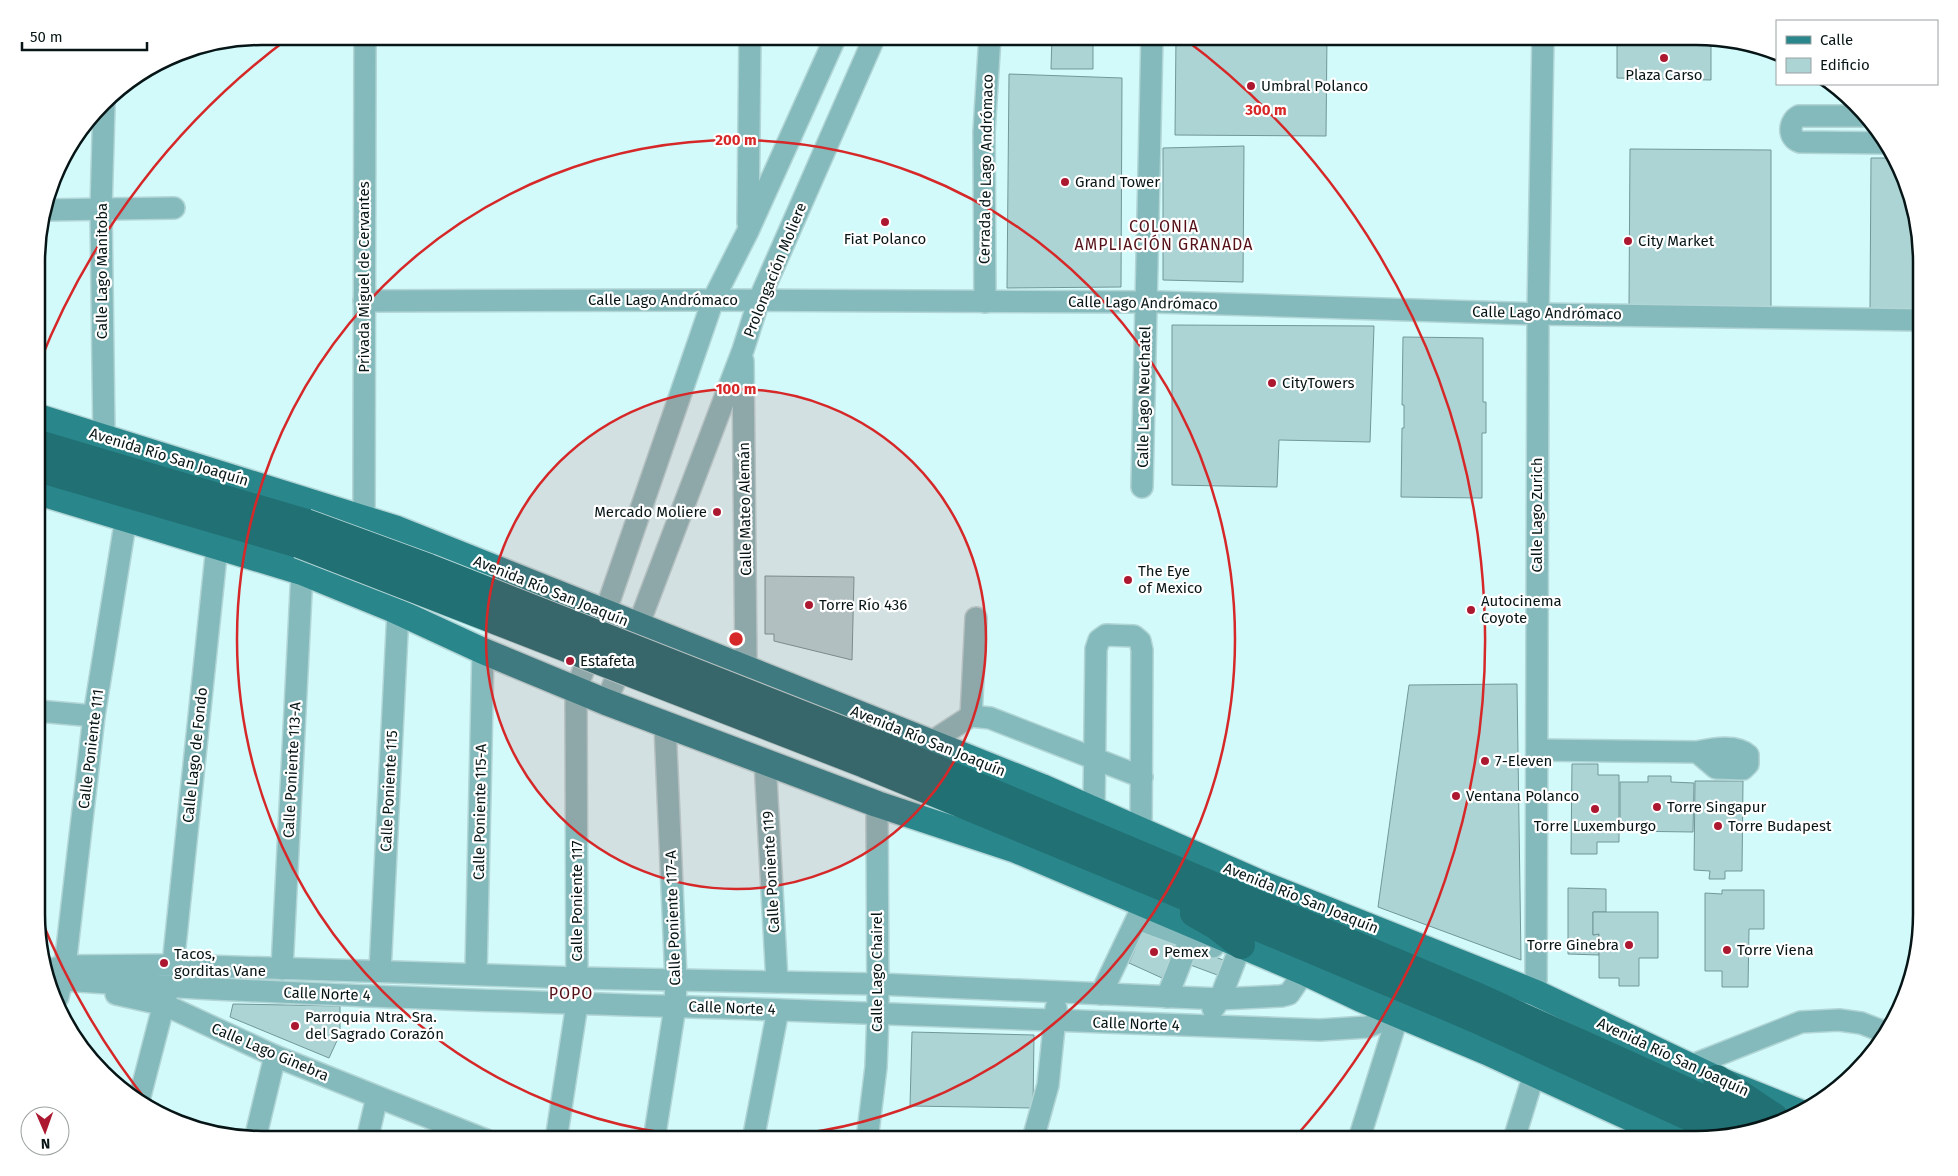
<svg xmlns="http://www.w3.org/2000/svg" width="1958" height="1176" viewBox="0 0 1958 1176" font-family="'Fira Sans',sans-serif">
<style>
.building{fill:#add4d5;stroke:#729799}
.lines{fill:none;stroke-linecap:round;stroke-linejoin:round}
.minor-casing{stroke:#b2d5d6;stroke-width:24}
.major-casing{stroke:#b2d5d6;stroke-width:29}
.highway-casing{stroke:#b2d5d6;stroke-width:30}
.minor{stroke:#84babc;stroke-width:21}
.major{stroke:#29868b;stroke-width:26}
.highway{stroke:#217074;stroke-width:28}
.highway-bridge-casing{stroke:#b2d5d6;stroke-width:30;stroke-linecap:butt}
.highway-bridge{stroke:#217074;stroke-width:28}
.ring{fill:none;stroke:#d62828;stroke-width:2.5}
.poi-dot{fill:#ac1830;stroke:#fff;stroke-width:2}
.labels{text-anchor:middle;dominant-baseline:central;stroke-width:4.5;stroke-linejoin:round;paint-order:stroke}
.poi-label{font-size:15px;fill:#071516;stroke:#fff;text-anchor:start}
.street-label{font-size:15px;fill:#071516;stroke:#fff}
.neighbourhood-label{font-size:16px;letter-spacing:1px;fill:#561118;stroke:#fff}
.rim{fill:none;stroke:#071516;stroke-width:2.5}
.centre{fill:#d62828;stroke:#fff;stroke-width:2.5}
.ring-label{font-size:15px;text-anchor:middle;font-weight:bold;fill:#d62828;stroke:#fff;stroke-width:4.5;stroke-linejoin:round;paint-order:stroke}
</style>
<rect width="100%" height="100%" fill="#d2fafb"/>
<!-- building -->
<g class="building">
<path d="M1052,36H1093V69H1051Z"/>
<path d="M1176,36H1327L1326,136L1175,135Z"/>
<path d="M1617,36H1696L1711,38V80L1617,78Z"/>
<path d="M1009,74L1122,78L1121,287L1007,288Z"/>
<path d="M1244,146L1243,282L1163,280V148Z"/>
<path d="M1630,149L1771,150V307L1629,306Z"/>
<path d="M1871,158H1894L1910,190L1921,247V309H1870Z"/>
<path d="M1172,325L1374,326L1370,442L1279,440L1277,487L1172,485Z"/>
<path d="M1403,337L1483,338V402H1486V433H1482V498L1401,497L1402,428H1404V405H1402Z"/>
<path d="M765,576L854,577L852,660L774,641V634H765Z"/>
<path d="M1517,684L1521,960L1378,907L1409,685Z"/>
<path d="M1572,764H1598V775H1619V842H1597V854H1571Z"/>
<path d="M1648,776H1671V782L1694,783L1693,832L1620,831V782H1648Z"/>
<path d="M1695,781H1743L1742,871H1725V879H1709L1710,871L1694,870Z"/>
<path d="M1568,888L1606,889V912H1593V935L1599,934V955L1568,954Z"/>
<path d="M1722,890H1764V929H1749L1748,987H1722V971H1705V893L1722,894Z"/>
<path d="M1593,912H1658V958H1639V986H1619V978H1599V934L1593,935Z"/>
<path d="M1145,927L1179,941L1162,978L1129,963Z"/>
<path d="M1191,948L1226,961L1220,976L1185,963Z"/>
<path d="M233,1004L340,1006V1034L329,1058L230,1017Z"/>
<path d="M912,1032L1034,1035L1033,1108L910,1106Z"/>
</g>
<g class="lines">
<!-- minor casing -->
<g class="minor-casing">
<g id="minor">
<path d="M1862,116H1799C1789,121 1787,138 1800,142L1887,143"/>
<path d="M45,210L174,208"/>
<path d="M748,223L750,36"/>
<path d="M364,301L698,300L1158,302L1538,314L1921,320"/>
<path d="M985,302L984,132L990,36"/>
<path d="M743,361L746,668"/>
<path d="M104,437L101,209L104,105"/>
<path d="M1142,487L1152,36"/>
<path d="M364,518L365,36"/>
<path d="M606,702L638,626L743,350L759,300L875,36"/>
<path d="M38,711L94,716"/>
<path d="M971,716L976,618"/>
<path d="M931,742L971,716L990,718L1142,777"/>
<path d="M1537,750L1697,752C1712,749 1736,744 1748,755V764L1743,769L1716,768L1697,752"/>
<path d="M765,761L777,982"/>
<path d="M1094,810L1096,649L1099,640L1106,635L1134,636L1140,641L1142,650L1141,831"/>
<path d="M1137,919L1213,947"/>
<path d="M173,965L217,546"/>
<path d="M282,969L302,572"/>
<path d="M48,970L65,966L173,965L578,978L877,984L1220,999L1281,996L1289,994L1304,972"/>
<path d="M380,971L398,612"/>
<path d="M476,973L483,651"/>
<path d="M63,980C302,996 543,1002 783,1010C962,1016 1141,1024 1320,1030L1367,1027L1398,1015"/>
<path d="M1536,993L1538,314L1543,36"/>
<path d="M116,994L165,1005L275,1056L486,1140"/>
<path d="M1101,994L1143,906"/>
<path d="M58,997L65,966L94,716L126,518"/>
<path d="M1167,997L1195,926"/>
<path d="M1213,1009L1220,999L1241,945"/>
<path d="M1690,1066L1801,1022L1839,1020L1861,1023L1887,1033"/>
<path d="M139,1100L167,992"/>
<path d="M255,1139L275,1056"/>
<path d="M1033,1139L1048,1085L1056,1008"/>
<path d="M1359,1139L1398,1015"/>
<path d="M1514,1139L1534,1074"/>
<path d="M367,1140L377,1097"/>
<path d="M556,1140L577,1004L576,690L605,613L713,300L748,231L836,36"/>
<path d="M654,1140L675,1007L676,979L665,725"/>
<path d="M753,1140L778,1010"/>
<path d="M867,1140L876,1067L878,1013L877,804"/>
</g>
</g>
<!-- major casing -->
<g class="major-casing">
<g id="major">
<path d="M38,417L397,529L1042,787L1260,883L1536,993L1717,1079L1799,1112"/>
<path d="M38,492L302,572L390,608L483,651L606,702L877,804L1016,850L1304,972L1361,999L1487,1052L1676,1139"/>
</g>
</g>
<!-- highway casing -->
<g class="highway-casing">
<g id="highway">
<path d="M38,444L306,523"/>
<path d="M38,468L299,544"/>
<path d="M874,743L1478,997L1759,1124"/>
<path d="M865,764L1163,887L1476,1019L1727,1134"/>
<path d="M1194,913L1215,925L1241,945"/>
<path d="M1717,1079L1774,1117"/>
</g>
</g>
<!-- minor -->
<use href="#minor" class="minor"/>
<!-- major -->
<use href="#major" class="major"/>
<!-- highway -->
<use href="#highway" class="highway"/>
<!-- highway-bridge casing -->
<g class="highway-bridge-casing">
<g id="highway-bridge">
<path d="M306,523L429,568L874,743"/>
<path d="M299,544L865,764"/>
</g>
</g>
<!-- highway-bridge -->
<use href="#highway-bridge" class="highway-bridge"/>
</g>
<!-- distance rings -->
<circle cx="736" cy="639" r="250" fill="#d62828" fill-opacity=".12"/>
<g class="ring">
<circle cx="736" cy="639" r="250"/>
<circle cx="736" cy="639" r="499"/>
<path d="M154 1110A749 749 0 0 1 39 914M39 364A749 749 0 0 1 290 37M1182 37A749 749 0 0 1 1297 1135"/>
</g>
<!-- markers -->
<g class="poi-dot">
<circle cx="1664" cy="58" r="5"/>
<circle cx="1251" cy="86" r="5"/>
<circle cx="1065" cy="182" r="5"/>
<circle cx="885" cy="222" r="5"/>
<circle cx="1628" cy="241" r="5"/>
<circle cx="1272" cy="383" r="5"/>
<circle cx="717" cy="512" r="5"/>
<circle cx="1128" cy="580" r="5"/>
<circle cx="809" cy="605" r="5"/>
<circle cx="1471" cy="610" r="5"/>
<circle cx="570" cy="661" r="5"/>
<circle cx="1485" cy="761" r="5"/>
<circle cx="1456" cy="796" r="5"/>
<circle cx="1657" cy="807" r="5"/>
<circle cx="1595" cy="809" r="5"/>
<circle cx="1718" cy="826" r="5"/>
<circle cx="1629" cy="945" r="5"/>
<circle cx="1727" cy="950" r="5"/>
<circle cx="1154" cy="952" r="5"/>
<circle cx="164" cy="963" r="5"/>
<circle cx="295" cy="1026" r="5"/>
</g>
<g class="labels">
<!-- poi labels -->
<g class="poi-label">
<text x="1664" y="75" text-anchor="middle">Plaza Carso</text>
<text x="1261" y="86">Umbral Polanco</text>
<text x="1075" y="182">Grand Tower</text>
<text x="885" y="239" text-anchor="middle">Fiat Polanco</text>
<text x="1638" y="241">City Market</text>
<text x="1282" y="383">CityTowers</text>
<text x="707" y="512" text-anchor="end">Mercado Moliere</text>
<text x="1138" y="571">The Eye<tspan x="1138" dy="17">of Mexico</tspan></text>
<text x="1481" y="601">Autocinema<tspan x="1481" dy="17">Coyote</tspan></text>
<text x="819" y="605">Torre Río 436</text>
<text x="580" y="661">Estafeta</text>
<text x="1495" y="761">7-Eleven</text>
<text x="1466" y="796">Ventana Polanco</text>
<text x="1667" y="807">Torre Singapur</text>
<text x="1595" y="826" text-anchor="middle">Torre Luxemburgo</text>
<text x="1728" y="826">Torre Budapest</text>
<text x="1619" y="945" text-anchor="end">Torre Ginebra</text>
<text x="1737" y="950">Torre Viena</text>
<text x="1164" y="952">Pemex</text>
<text x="174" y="954">Tacos,<tspan x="174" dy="17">gorditas Vane</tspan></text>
<text x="305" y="1017">Parroquia Ntra. Sra.<tspan x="305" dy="17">del Sagrado Corazón</tspan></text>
</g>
<!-- street labels -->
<g class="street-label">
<text transform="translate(986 169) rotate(-89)">Cerrada de Lago Andrómaco</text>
<text transform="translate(775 270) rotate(-68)">Prolongación Moliere</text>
<text transform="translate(102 271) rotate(-90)">Calle Lago Manitoba</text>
<text transform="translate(364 277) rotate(-90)">Privada Miguel de Cervantes</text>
<text x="663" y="300">Calle Lago Andrómaco</text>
<text transform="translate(1143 303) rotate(1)">Calle Lago Andrómaco</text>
<text transform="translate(1547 313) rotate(1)">Calle Lago Andrómaco</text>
<text transform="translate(1144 397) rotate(-89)">Calle Lago Neuchatel</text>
<text transform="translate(169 457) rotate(17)">Avenida Río San Joaquín</text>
<text transform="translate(745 509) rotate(-91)">Calle Mateo Alemán</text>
<text transform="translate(1537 515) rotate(-90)">Calle Lago Zurich</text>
<text transform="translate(551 591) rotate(22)">Avenida Río San Joaquín</text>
<text transform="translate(928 741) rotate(22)">Avenida Río San Joaquín</text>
<text transform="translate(91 749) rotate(-83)">Calle Poniente 111</text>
<text transform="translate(195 755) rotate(-84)">Calle Lago de Fondo</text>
<text transform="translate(292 770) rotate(-87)">Calle Poniente 113-A</text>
<text transform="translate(389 791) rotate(-87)">Calle Poniente 115</text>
<text transform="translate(480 812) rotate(-89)">Calle Poniente 115-A</text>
<text transform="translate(771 872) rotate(-93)">Calle Poniente 119</text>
<text transform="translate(1301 898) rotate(22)">Avenida Río San Joaquín</text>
<text transform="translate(577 901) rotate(-90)">Calle Poniente 117</text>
<text transform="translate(673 918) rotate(-92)">Calle Poniente 117-A</text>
<text transform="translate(877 972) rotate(-90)">Calle Lago Chairel</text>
<text transform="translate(327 994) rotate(2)">Calle Norte 4</text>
<text transform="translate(732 1008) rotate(2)">Calle Norte 4</text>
<text transform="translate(1136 1024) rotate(2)">Calle Norte 4</text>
<text transform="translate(270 1052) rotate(23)">Calle Lago Ginebra</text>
<text transform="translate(1673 1057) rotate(25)">Avenida Río San Joaquín</text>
</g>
<!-- neighbourhood labels -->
<g class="neighbourhood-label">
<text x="1164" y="226">COLONIA<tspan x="1164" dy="18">AMPLIACIÓN GRANADA</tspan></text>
<text x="571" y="993">POPO</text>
</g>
</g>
<!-- crop -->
<path d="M0 0H1958V1176H0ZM262 45H1696A217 217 0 0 1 1913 262V914A217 217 0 0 1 1696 1131H262A217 217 0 0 1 45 914V262A217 217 0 0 1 262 45Z" fill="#fff" fill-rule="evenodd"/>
<path class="rim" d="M262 45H1696A217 217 0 0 1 1913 262V914A217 217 0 0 1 1696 1131H262A217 217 0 0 1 45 914V262A217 217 0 0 1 262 45Z"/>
<circle cx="736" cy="639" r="8" class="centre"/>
<g class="ring-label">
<text x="1266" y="115">300 m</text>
<text x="736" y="145">200 m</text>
<text x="736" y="394">100 m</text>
</g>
<!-- legend -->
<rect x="1776" y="20" width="162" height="65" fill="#ffffff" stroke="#9ca1a2"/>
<rect x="1786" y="36" width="25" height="8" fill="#29868b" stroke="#9ca1a2"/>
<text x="1820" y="45" font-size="15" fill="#071516">Calle</text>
<rect x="1786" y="58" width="25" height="15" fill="#add4d5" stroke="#9ca1a2"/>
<text x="1820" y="70" font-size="15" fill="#071516">Edificio</text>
<!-- north arrow -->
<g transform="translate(45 1131) rotate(178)"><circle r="24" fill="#ffffff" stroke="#9ca1a2"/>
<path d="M0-4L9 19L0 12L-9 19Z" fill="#ac1830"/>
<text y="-8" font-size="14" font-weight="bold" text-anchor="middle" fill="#071516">N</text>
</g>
<!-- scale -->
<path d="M22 42v8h125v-8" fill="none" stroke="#071516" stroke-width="2.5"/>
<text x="30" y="42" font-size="15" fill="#071516" stroke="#ffffff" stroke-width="4" paint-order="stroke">50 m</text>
</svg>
